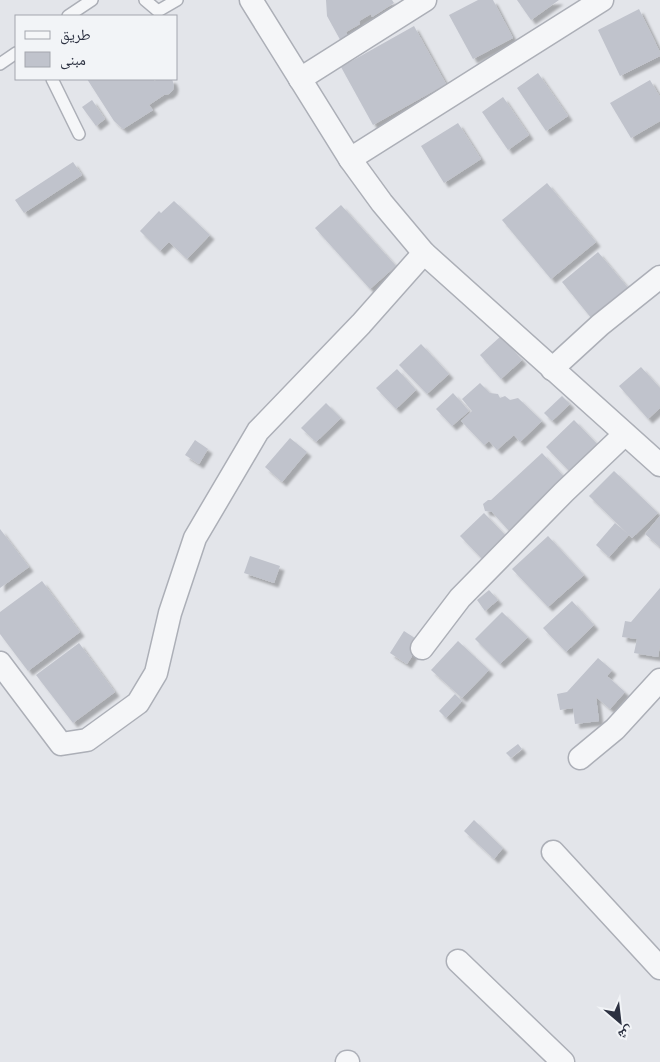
<svg xmlns="http://www.w3.org/2000/svg" width="660" height="1062" viewBox="0 0 660 1062" font-family="'Asap Condensed','Noto Naskh Arabic',sans-serif">
<style>
.building{fill:#c0c3cc;filter:url(#shadow)}
.lines{fill:none;stroke-linecap:round;stroke-linejoin:round}
.lane-casing{stroke:#acafb7;stroke-width:14}
.street-casing{stroke:#acafb7;stroke-width:25}
.lane{stroke:#f5f6f8;stroke-width:11}
.street{stroke:#f5f6f8;stroke-width:22}
</style>
<defs>
<filter id="shadow"><feDropShadow dx="4.5" dy="4.5" stdDeviation="1" flood-color="#0004"/></filter>
</defs>
<rect width="100%" height="100%" fill="#e3e5ea"/>
<!-- building -->
<g class="building">
<path d="M326,0H392L394,3L372,17L371,14L359,21L360,24L346,32L350,40L343,45L327,16Z"/>
<path d="M478,0H493L513,38L473,59L449,15Z"/>
<path d="M517,0H559L531,20Z"/>
<path d="M639,9L660,52V56L620,76L598,30Z"/>
<path d="M414,26L446,84L373,125L341,67Z"/>
<path d="M538,73L568,116L546,131L517,88Z"/>
<path d="M87,79H153L155,81L156,79H172L174,85L173,90L169,94L164,95L149,105L153,110L123,129L114,121Z"/>
<path d="M650,80L660,97V121L631,138L610,103Z"/>
<path d="M503,97L529,135L508,150L482,112Z"/>
<path d="M92,100L105,119L96,126L82,107Z"/>
<path d="M458,123L481,159L444,183L421,146Z"/>
<path d="M73,162L82,175L24,213L15,200Z"/>
<path d="M547,183L596,242L551,279L502,220Z"/>
<path d="M174,201L210,235L187,259L169,242L160,251L140,231L159,211L161,213Z"/>
<path d="M341,205L396,266L370,289L315,228Z"/>
<path d="M598,252L629,289L592,319L562,282Z"/>
<path d="M501,336L522,360L501,379L480,355Z"/>
<path d="M421,344L449,374L427,394L399,365Z"/>
<path d="M641,367L660,388V408L648,419L619,386Z"/>
<path d="M397,369L416,390L396,409L376,388Z"/>
<path d="M480,383L490,393L498,394L500,398L505,396L510,400L518,398L542,421L520,442L514,435L497,450L489,441L484,445L461,421L472,411L462,399Z"/>
<path d="M453,393L469,411L452,426L436,409Z"/>
<path d="M562,396L570,404L552,421L544,413Z"/>
<path d="M326,403L341,418L316,442L301,428Z"/>
<path d="M574,420L602,449L574,476L546,447Z"/>
<path d="M290,438L307,452L282,482L265,467Z"/>
<path d="M195,440L208,449L199,464L185,455Z"/>
<path d="M542,453L567,480L510,532L492,512L485,511L483,504L488,500H491Z"/>
<path d="M614,471L658,513L632,538L589,496Z"/>
<path d="M484,513L509,539L485,562L460,536Z"/>
<path d="M660,516V547L645,534Z"/>
<path d="M615,523L629,535L609,557L596,545Z"/>
<path d="M0,529L29,567L0,588Z"/>
<path d="M548,536L584,575L548,607L512,569Z"/>
<path d="M250,556L280,566L274,583L244,573Z"/>
<path d="M42,581L80,632L28,671L0,634V612Z"/>
<path d="M660,588V646L658,657L634,653L637,639L622,637L625,621L631,622Z"/>
<path d="M489,590L498,600L485,611L477,600Z"/>
<path d="M572,601L594,625L566,652L543,628Z"/>
<path d="M502,612L528,637L500,664L475,639Z"/>
<path d="M404,631L421,642L407,664L390,653Z"/>
<path d="M458,641L489,670L462,698L431,670Z"/>
<path d="M79,643L115,692L73,723L36,675Z"/>
<path d="M598,658L612,670L607,676L625,692L610,709L596,697L599,721L575,724L573,708L560,710L557,694L567,692Z"/>
<path d="M455,694L462,701L446,718L439,711Z"/>
<path d="M518,744L522,749L511,758L506,753Z"/>
<path d="M474,820L503,848L494,859L464,831Z"/>
</g>
<g class="lines">
<!-- lane casing -->
<g class="lane-casing">
<g id="lane">
<path d="M145,0L158,11L177,0"/>
<path d="M68,16L92,0"/>
<path d="M0,64L16,53"/>
<path d="M52,79L79,134"/>
</g>
</g>
<!-- street casing -->
<g class="street-casing">
<g id="street">
<path d="M251,0L350,159L382,203L424,253L660,465"/>
<path d="M300,79L425,0"/>
<path d="M350,159L602,0"/>
<path d="M552,369L600,325L660,277"/>
<path d="M422,648L460,598L564,492L625,434"/>
<path d="M0,663L61,744L87,740L138,703L156,673L170,613L195,538L258,431L361,324L424,253"/>
<path d="M580,758L615,729L660,680"/>
<path d="M553,852L660,968"/>
<path d="M458,961L563,1062"/>
<path d="M347,1062H348"/>
</g>
</g>
<!-- lane -->
<use href="#lane" class="lane"/>
<!-- street -->
<use href="#street" class="street"/>
</g>
<!-- legend -->
<rect x="15" y="15" width="162" height="65" fill="#f2f4f7" stroke="#a3a6ae"/>
<rect x="25" y="31" width="25" height="8" fill="#f5f6f8" stroke="#a3a6ae"/>
<text x="60" y="40" font-size="15" fill="#2c3141">طريق</text>
<rect x="25" y="52" width="25" height="15" fill="#c0c3cc" stroke="#a3a6ae"/>
<text x="60" y="65" font-size="15" fill="#2c3141">مبنى</text>
<!-- north arrow -->
<g transform="translate(620 1022) rotate(152)" stroke="#f2f4f7" stroke-width="4" paint-order="stroke">
<path d="M0-4L9 19L0 12L-9 19Z" fill="#2c3141"/>
<text y="-8" font-size="14" font-weight="bold" text-anchor="middle" fill="#2c3141">ش</text>
</g>
</svg>
